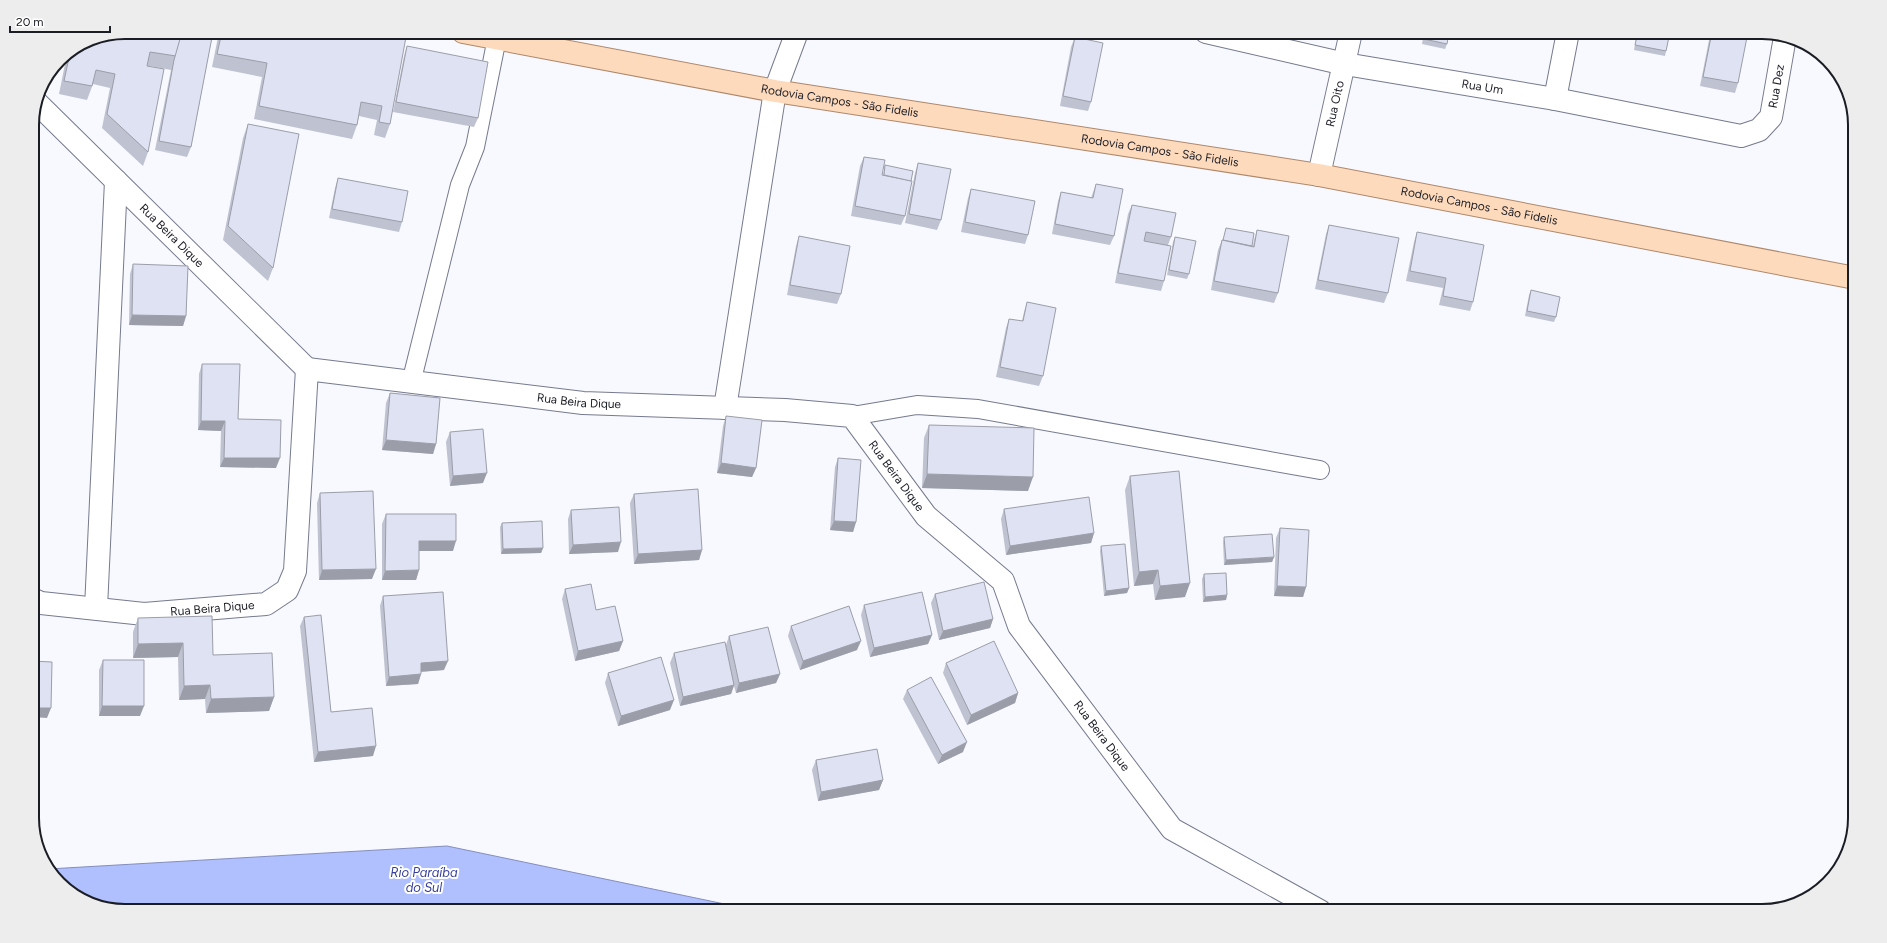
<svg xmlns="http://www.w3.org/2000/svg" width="1887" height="943" viewBox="0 0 1887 943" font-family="Figtree,sans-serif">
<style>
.water{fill:#b0bffe;stroke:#838ebd}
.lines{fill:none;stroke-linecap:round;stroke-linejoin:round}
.service-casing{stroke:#757a8d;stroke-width:20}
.minor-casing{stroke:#757a8d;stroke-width:24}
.primary-casing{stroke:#ae886b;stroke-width:24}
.service{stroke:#fff;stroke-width:18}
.minor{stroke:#fff;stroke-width:22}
.primary{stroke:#fedabd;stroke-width:22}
.wall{fill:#bfc2d0}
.shaded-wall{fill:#9b9ea9}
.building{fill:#dee2f2;stroke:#9b9ea9}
.labels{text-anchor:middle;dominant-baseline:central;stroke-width:4;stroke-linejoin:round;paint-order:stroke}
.street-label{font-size:12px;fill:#1b1d25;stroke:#fff}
.water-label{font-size:13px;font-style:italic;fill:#363f97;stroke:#fff}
.rim{fill:none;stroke:#1b1d25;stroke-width:2}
</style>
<rect width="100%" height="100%" fill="#f8f9fe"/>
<!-- water -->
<path class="water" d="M447,846L758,911H126L84,901L48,869Z"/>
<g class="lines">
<!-- service casing -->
<g class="service-casing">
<g id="service">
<path d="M411,383L460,185L475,147L497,38"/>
<path d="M852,416L917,405L978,409L1320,470"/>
</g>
</g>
<!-- minor casing -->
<g class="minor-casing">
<g id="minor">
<path id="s1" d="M1206,32L1345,64L1555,99L1741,136L1759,130L1771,117L1785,37"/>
<path d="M1555,99L1568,32"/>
<path id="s2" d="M37,103L307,369"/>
<path id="s3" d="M1319,175L1351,32"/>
<path d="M725,408L775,91L797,32"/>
<path id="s4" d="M32,599L41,603L144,614L266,604L287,590L295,571L307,369L583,403L785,410L852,416L926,516L1003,581L1019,626L1172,829L1320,911"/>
<path d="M96,608L116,181"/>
</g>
</g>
<!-- primary casing -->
<g class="primary-casing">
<g id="primary">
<path id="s5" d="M463,32L775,91L1319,175L1855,278"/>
</g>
</g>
<!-- service -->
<use href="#service" class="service"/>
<!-- minor -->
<use href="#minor" class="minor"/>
<!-- primary -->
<use href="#primary" class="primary"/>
</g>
<!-- wall -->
<g class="wall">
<path d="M213,32L191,147L187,157L155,150L171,70L150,66L148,152L143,166L102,128L110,88L93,84L87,100L59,94L67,54L90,39Z"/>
<path d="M219,32H380L390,124L385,138L374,135L377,120L359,116L357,125L352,139L254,119L262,77L212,67Z"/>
<path d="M1424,32H1449L1447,44L1445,49L1422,44Z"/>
<path d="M1637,32H1670L1666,51L1665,56L1634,50Z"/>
<path d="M1711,32H1746L1738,83L1735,93L1700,86L1710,35Z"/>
<path d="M1075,37L1091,102L1088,111L1060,106L1071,47Z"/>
<path d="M407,46L478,118L474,127L393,112L404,56Z"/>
<path d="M248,124L273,268L268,281L223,240L243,138Z"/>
<path d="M864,157L882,175H883L885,165L905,216L901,225L851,216L860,166Z"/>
<path d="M918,163L941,220L937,230L905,223L915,173Z"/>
<path d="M338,178L402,222L399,232L329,218L335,188Z"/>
<path d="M1096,184L1114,236L1110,245L1052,234L1058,201L1061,192L1091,198Z"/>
<path d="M971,189L1028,235L1025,244L961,232L968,198Z"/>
<path d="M1132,205L1171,237L1168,245L1164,281L1161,291L1115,283L1128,214Z"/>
<path d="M1329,225L1388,293L1384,303L1315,289L1326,234Z"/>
<path d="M1226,228L1253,246L1254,240L1257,230L1278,293L1274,303L1211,290L1218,250L1222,240H1223Z"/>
<path d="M1417,232L1473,302L1470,311L1439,305L1443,288L1406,281L1414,242Z"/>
<path d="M799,236L841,294L837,304L787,295L796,246Z"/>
<path d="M1175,237L1189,274L1187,279L1167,275L1173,242Z"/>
<path d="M133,264L186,316L183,326L129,325L130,274Z"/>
<path d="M1531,290L1556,317L1554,322L1525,316L1529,295Z"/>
<path d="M1027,302L1043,376L1039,386L996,377L1006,328L1009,319L1022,321L1024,312Z"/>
<path d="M202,364L238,419L276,468L220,467L221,431L198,430L199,374Z"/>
<path d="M390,393L436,444L433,454L382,450L386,403Z"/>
<path d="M726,416L756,468L752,477L717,473L723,426Z"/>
<path d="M929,425L1028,491L922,488L924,438Z"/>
<path d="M450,432L483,483L450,486L446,442Z"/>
<path d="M838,458L856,522L853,532L830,530L835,467Z"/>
<path d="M1130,476L1185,597L1155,600L1153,584L1134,586L1125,490Z"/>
<path d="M320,493L372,579L319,580L317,503Z"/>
<path d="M634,494L702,550L699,560L634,564L630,503Z"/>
<path d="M1004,509L1094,533L1091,543L1006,555L1001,519Z"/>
<path d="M571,510L618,552L569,554L568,519Z"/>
<path d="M386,514L453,551H419V570L416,580H382V524Z"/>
<path d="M502,523L543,548L541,553L501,554L500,527Z"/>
<path d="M1280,528L1306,587L1303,597L1274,596L1276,538Z"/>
<path d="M1224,537L1274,557L1272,562L1224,565L1223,542Z"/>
<path d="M1101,546L1129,588L1127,593L1104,596L1100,551Z"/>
<path d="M1204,574L1227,595L1226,600L1203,602L1202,579Z"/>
<path d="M565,589L623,641L619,651L575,661L562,599Z"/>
<path d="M935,594L993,619L990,628L939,640L931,603Z"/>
<path d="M383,596L444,670L421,672V674L418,684L386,686L380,606Z"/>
<path d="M864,605L932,635L928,644L870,657L861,615Z"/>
<path d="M304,617L331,712L373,756L314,762L300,626Z"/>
<path d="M138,618L213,655L274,697L269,711L206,713L205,699L179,700L178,657L133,658V632Z"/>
<path d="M791,626L857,650L800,670L788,636Z"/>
<path d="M729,636L780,674L776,683L736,693L734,686L731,694L680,706L670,663L674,653L726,645Z"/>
<path d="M103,660L140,716H99V670Z"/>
<path d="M946,663L1018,693L1015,703L967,725L943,673Z"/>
<path d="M608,673L670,710L618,726L605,683Z"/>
<path d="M907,690L963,752L938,764L903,699Z"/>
<path d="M816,760L883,780L879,790L818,801L812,770Z"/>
</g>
<!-- shaded-wall -->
<g class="shaded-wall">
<path d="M132,315L186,316L183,326L129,325Z"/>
<path d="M201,421H225L221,431L198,430Z"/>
<path d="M386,440L436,444L433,454L382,450Z"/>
<path d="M224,458H280L276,468L220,467Z"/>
<path d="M721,463L756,468L752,477L717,473Z"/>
<path d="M487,473L483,483L450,486L453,476Z"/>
<path d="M927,474L1033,477L1028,491L922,488Z"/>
<path d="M834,521L856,522L853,532L830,530Z"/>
<path d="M1094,533L1091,543L1006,555L1010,546Z"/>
<path d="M419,541H456L453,551H415Z"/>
<path d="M621,542L618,552L569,554L573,545Z"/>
<path d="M543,548L541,553L501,554L503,549Z"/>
<path d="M702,550L699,560L634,564L638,554Z"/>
<path d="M1274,557L1272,562L1224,565L1226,560Z"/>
<path d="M376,569L372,579L319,580L322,570Z"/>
<path d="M419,570L416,580H382L385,571Z"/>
<path d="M1158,570L1153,584L1134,586L1139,572Z"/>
<path d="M1190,583L1185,597L1155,600L1160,586Z"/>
<path d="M1277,586L1306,587L1303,597L1274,596Z"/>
<path d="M1129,588L1127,593L1104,596L1106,591Z"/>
<path d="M1227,595L1226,600L1203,602L1205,597Z"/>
<path d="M993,619L990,628L939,640L943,631Z"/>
<path d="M932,635L928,644L870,657L874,648Z"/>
<path d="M623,641L619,651L575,661L578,651Z"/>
<path d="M861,641L857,650L800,670L803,661Z"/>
<path d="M183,643L178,657L133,658L138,644Z"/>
<path d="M448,661L444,670L417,672L421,663Z"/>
<path d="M421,674L418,684L386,686L389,677Z"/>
<path d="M780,674L776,683L736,693L739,683Z"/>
<path d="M210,685L205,699L179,700L184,686Z"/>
<path d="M734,685L731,694L680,706L683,697Z"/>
<path d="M1018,693L1015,703L967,725L971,715Z"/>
<path d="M274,697L269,711L206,713L211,699Z"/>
<path d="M674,700L670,710L618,726L621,716Z"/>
<path d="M102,706H144L140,716H99Z"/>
<path d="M32,708H51L47,718L32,717Z"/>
<path d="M967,742L963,752L938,764L942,755Z"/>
<path d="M376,746L373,756L314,762L318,752Z"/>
<path d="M883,780L879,790L818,801L821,792Z"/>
</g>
<!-- building -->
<g class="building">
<path d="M126,32H182L176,56L150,52L147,66L164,69L148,152L107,114L115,74L96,70L92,86L64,81L70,53L90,39Z"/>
<path d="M182,32H213L191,147L159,141L174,60Z"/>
<path d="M222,32H380L406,37L390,124L379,122L382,106L361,102L357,125L259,106L267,63L217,54Z"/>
<path d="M1425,32H1449L1447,44L1424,39Z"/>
<path d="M1638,32H1670L1666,51L1635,45Z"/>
<path d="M1712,32H1748L1738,83L1703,77Z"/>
<path d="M1075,37L1103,43L1091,102L1063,96Z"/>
<path d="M407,46L488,62L478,118L396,102Z"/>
<path d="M248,124L299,134L273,268L228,226Z"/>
<path d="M864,157L885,160L882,175L912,181L905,216L855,206Z"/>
<path d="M918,163L951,169L941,220L909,214Z"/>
<path d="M885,165L913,171L911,181L884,175Z"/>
<path d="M338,178L408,191L402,222L332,209Z"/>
<path d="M1096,184L1123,189L1114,236L1055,224L1061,192L1093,198Z"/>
<path d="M971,189L1035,201L1028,235L965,222Z"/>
<path d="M1132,205L1176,213L1171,237L1146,232L1144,241L1171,246L1164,281L1118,273Z"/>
<path d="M1329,225L1399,238L1388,293L1318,280Z"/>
<path d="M1226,228L1254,233L1252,246L1223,240Z"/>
<path d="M1257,230L1289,236L1278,293L1214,281L1222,240L1254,247Z"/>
<path d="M1417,232L1484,245L1473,302L1443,296L1446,278L1410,271Z"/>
<path d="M799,236L850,246L841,294L790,285Z"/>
<path d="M1175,237L1196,241L1189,274L1169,270Z"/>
<path d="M133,264L188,266L186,316L132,315Z"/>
<path d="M1531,290L1560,297L1556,317L1527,311Z"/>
<path d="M1027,302L1056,308L1043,376L1000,367L1009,319L1023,321Z"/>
<path d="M202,364H240L238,419L281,420L280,458H224L225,421H201Z"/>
<path d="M390,393L440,398L436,444L386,440Z"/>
<path d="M726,416L762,420L756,468L721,463Z"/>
<path d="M929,425L1034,428L1033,477L927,474Z"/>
<path d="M483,429L487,473L453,476L450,432Z"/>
<path d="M838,458L861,460L856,522L834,521Z"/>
<path d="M1179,471L1190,583L1160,586L1158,570L1139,572L1130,476Z"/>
<path d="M698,489L702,550L638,554L634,494Z"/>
<path d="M373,491L376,569L322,570L320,493Z"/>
<path d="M1089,497L1094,533L1010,546L1004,509Z"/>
<path d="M619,507L621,542L573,545L571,510Z"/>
<path d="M386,514H456V541H419V570L385,571Z"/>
<path d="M542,521L543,548L503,549L502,523Z"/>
<path d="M1280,528L1309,530L1306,587L1277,586Z"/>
<path d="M1272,534L1274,557L1226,560L1224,537Z"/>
<path d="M1125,544L1129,588L1106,591L1101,546Z"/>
<path d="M1226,573L1227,595L1205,597L1204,574Z"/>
<path d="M984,582L993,619L943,631L935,594Z"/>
<path d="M591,584L596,610L615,606L623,641L578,651L565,589Z"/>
<path d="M443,592L448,661L421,663V674L389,677L383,596Z"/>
<path d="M922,592L932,635L874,648L864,605Z"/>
<path d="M849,606L861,641L803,661L791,626Z"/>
<path d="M321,615L331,712L372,708L376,746L318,752L304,617Z"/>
<path d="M212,616L213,655L272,653L274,697L211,699L210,685L184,686L183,643L138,644V618Z"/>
<path d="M768,627L780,674L739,683L729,636Z"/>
<path d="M994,641L1018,693L971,715L946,663Z"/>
<path d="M725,642L734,685L683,697L674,653Z"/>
<path d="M661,657L674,700L621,716L608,673Z"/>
<path d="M103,660H144V706H102Z"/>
<path d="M32,661L52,662L51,708H32Z"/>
<path d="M931,677L967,742L942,755L907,690Z"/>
<path d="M877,749L883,780L821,792L816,760Z"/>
</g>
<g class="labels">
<!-- street labels -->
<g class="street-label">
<text stroke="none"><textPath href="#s1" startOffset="613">Rua Dez</textPath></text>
<text stroke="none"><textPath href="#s1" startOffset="282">Rua Um</textPath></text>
<text stroke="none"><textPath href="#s5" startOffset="383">Rodovia Campos - São Fidelis</textPath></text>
<text stroke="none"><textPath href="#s3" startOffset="73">Rua Oito</textPath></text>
<text stroke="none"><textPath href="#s5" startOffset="707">Rodovia Campos - São Fidelis</textPath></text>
<text stroke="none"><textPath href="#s5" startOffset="1031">Rodovia Campos - São Fidelis</textPath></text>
<text stroke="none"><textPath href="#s2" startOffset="189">Rua Beira Dique</textPath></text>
<text stroke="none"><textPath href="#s4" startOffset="758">Rua Beira Dique</textPath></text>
<text stroke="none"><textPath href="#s4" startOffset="1106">Rua Beira Dique</textPath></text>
<text stroke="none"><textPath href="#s4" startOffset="182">Rua Beira Dique</textPath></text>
<text stroke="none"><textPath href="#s4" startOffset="1442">Rua Beira Dique</textPath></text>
</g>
<!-- water labels -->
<g class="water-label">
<text x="424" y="872">Rio Paraíba<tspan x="424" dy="15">do Sul</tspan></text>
</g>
</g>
<!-- crop -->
<path d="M0 0H1887V943H0ZM125 39H1762A86 86 0 0 1 1848 125V818A86 86 0 0 1 1762 904H125A86 86 0 0 1 39 818V125A86 86 0 0 1 125 39Z" fill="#ededee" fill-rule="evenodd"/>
<path class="rim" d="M125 39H1762A86 86 0 0 1 1848 125V818A86 86 0 0 1 1762 904H125A86 86 0 0 1 39 818V125A86 86 0 0 1 125 39Z"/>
<!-- scale -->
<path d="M10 26v6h100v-6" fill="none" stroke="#1b1d25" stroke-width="2"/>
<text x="16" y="26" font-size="12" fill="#1b1d25" stroke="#ffffff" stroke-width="3" paint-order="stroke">20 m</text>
</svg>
